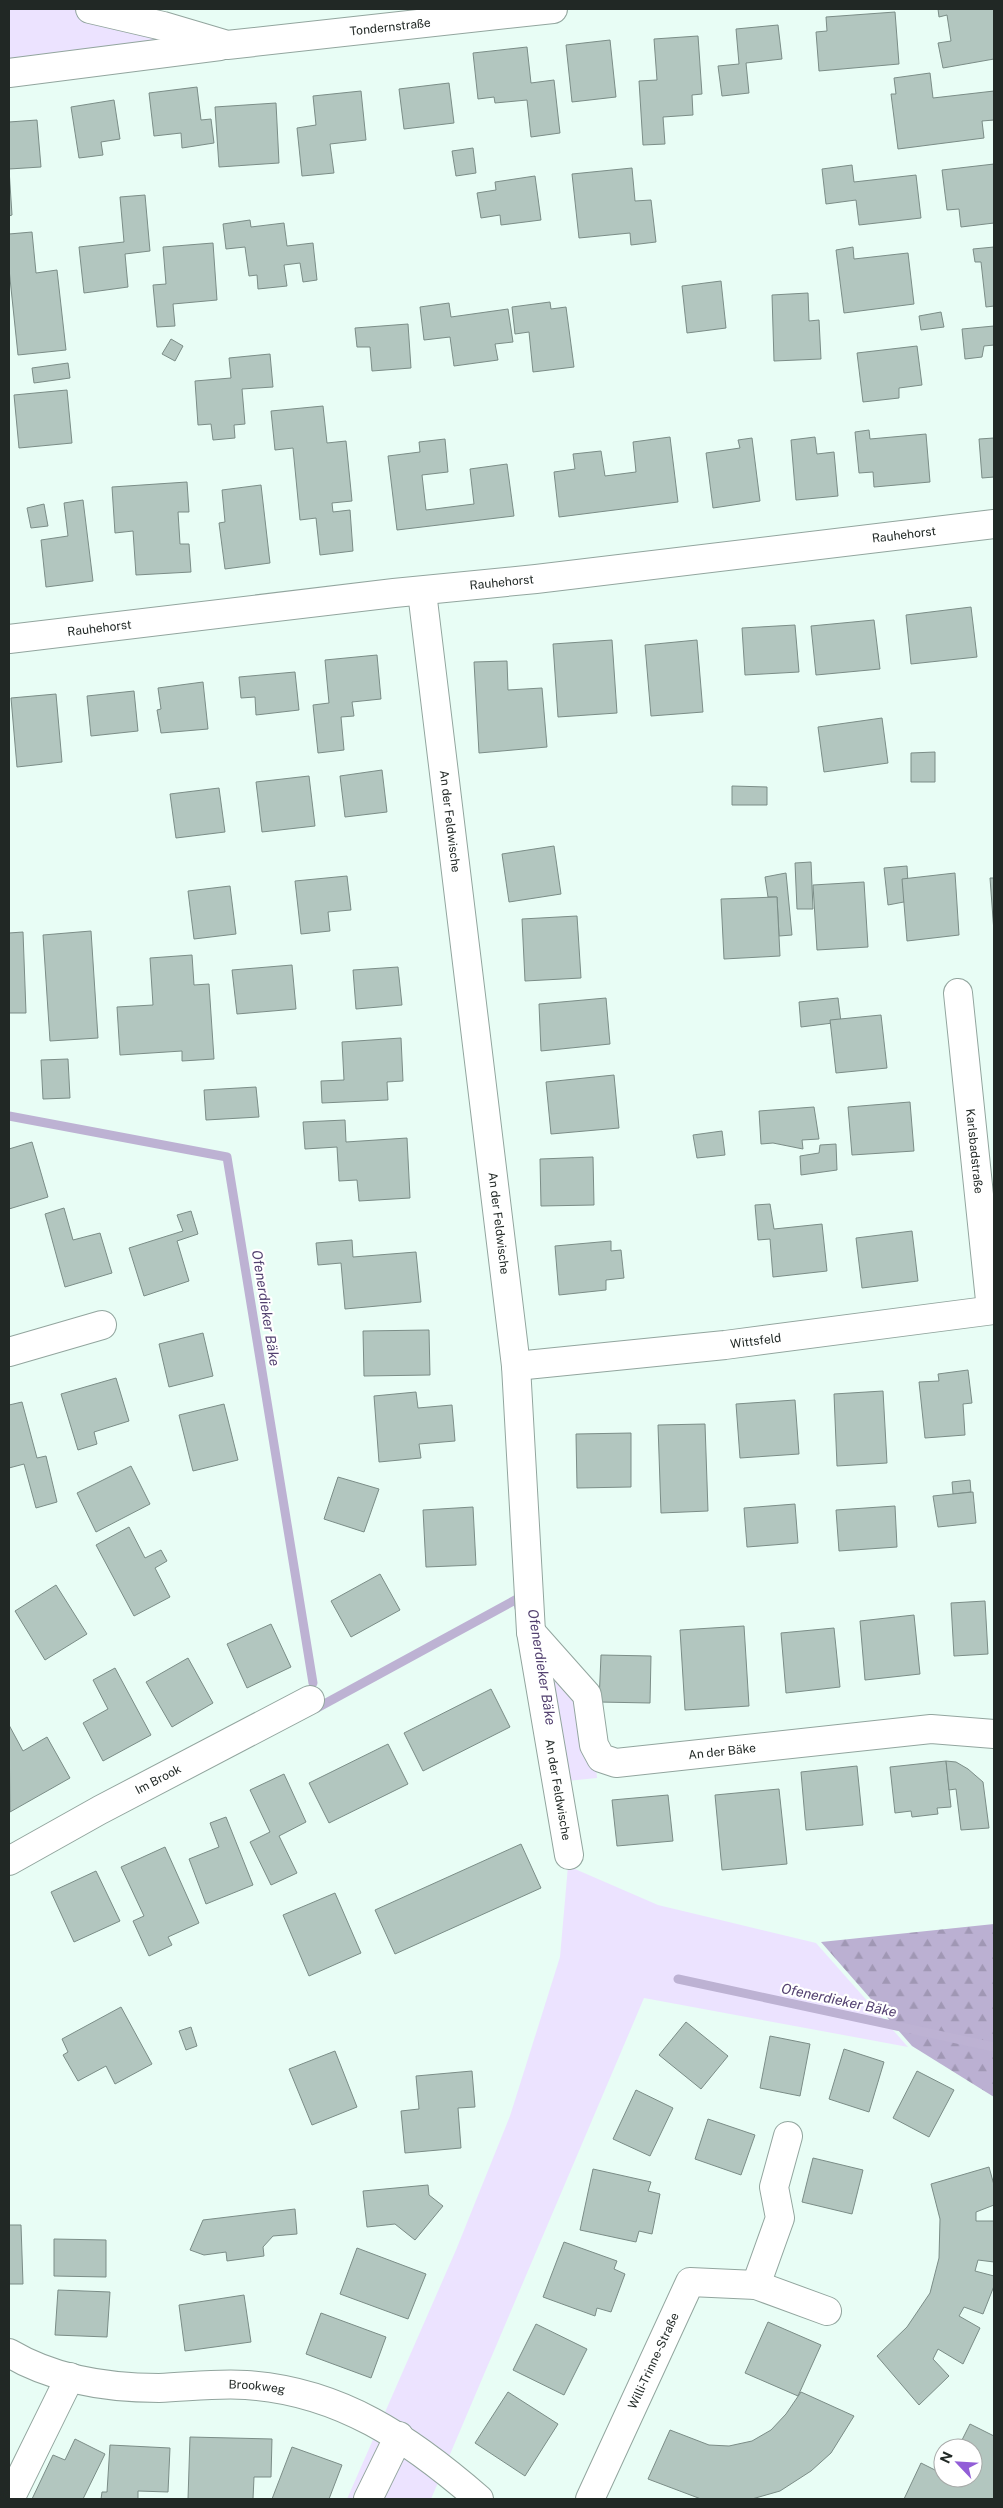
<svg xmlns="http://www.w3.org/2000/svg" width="1003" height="2508" viewBox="0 0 1003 2508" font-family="'Public Sans',sans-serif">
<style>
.forest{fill:url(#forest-firs)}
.park{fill:#ece3ff}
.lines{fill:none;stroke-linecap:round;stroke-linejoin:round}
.stream{stroke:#bdb2d3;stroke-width:9}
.building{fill:#b2c6bf;stroke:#7b8d87}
.minor-casing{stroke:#92a59e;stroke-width:30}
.minor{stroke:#fff;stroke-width:28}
.labels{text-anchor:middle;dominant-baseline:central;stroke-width:4.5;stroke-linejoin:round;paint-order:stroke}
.street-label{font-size:12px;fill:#212825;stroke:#fff}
.water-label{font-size:14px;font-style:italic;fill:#534170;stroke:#fff}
</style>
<defs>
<pattern id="forest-firs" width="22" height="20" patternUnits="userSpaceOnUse" patternTransform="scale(1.25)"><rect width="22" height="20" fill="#bbb0d2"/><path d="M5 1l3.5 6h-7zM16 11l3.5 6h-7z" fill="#a097b4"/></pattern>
</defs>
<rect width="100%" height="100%" fill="#e8fdf5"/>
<!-- forest -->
<path class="forest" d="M994,1924V2097L912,2046L821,1942Z"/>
<!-- park -->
<g class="park">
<path d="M9,9H90L227,45L9,73Z"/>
<path d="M531,1632L579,1684L594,1745L597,1778L557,1782Z"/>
<path d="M568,1866L658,1905L816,1943L908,2047L644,1998L431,2499H347L456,2250L510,2116L560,1957Z"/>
</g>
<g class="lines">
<!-- stream -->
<g class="stream">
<path d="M9,1116L227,1157L313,1683"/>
<path d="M316,1704L317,1708L517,1599L519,1608"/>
<path d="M678,1979L994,2047"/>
</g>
</g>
<!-- building -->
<g class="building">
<path d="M938,9H994V59L943,68L938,43L951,41L947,15L939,17Z"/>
<path d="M895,12L899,64L819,71L816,32L827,31L826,17Z"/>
<path d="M778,25L782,59L746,63L749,93L722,96L718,66L739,64L736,29Z"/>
<path d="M698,36L702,94L692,95L693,115L663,117L665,144L643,145L639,81L657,80L654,39Z"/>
<path d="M610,40L616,97L572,102L566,45Z"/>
<path d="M527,47L531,83L554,80L560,133L531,137L527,100L495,103L494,97L478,99L473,53Z"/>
<path d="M930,73L933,98L994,91V120L982,121L984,138L898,149L891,94H896L894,78Z"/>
<path d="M449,83L454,123L404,129L399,89Z"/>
<path d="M197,87L201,120L211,119L214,143L182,148L181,133L154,136L149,93Z"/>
<path d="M361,91L366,140L330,144L334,173L302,176L297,128L316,125L313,96Z"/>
<path d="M114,100L120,139L101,142L103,155L79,158L71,107Z"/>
<path d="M276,103L279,163L219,167L215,107Z"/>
<path d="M37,120L41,167L9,169L12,215L9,216V122Z"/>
<path d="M473,148L476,173L456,176L452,151Z"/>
<path d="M994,164V223L961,227L959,209L947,210L942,170Z"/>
<path d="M852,165L854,182L916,175L921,218L859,225L856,200L826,204L822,169Z"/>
<path d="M632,168L635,201L651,200L656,242L631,245L630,233L579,238L572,174Z"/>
<path d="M535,176L541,220L501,225L500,215L481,218L477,193L496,190L495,182Z"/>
<path d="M145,195L150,251L125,254L128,287L84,293L79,247L124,242L120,197Z"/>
<path d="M250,220L251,227L284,223L287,246L313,243L317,280L303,282L300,263L284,265L287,286L258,289L257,275L249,276L245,247L226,249L223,224Z"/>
<path d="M32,232L36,273L57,270L66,350L18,355L9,269V234Z"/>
<path d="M213,243L217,300L173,304L175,326L157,327L153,285L166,284L163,247Z"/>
<path d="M853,247L854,259L908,253L914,304L844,313L836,250Z"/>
<path d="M994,247V306L986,307L981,262H975L973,249Z"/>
<path d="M721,281L726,328L687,333L682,286Z"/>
<path d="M808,293L809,321L819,320L821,359L774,361L772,295Z"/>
<path d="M550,302L551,309L566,307L574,367L533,372L529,332L515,334L512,307Z"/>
<path d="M449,303L451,317L508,309L513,342L495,344L498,360L454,366L450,337L424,340L420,307Z"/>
<path d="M941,312L944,327L921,330L919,316Z"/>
<path d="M408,324L411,368L372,371L370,347H357L355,328Z"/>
<path d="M994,326V345L984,346L982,357L965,359L962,329Z"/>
<path d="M171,339L183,346L175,361L162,354Z"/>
<path d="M917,346L922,385L899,388V398L863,402L857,353Z"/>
<path d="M270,354L273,387L242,389L245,424L234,425L235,438L213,440L211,424L198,425L195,381L231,378L229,358Z"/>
<path d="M68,363L70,378L34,383L32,368Z"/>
<path d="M67,390L72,443L19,448L14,395Z"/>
<path d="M323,406L327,443L346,441L352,501L332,503L333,512L350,510L353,551L320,555L316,518L300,520L293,448L275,450L271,411Z"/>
<path d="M869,430L870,439L926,434L930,482L874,487L873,472L859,473L855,432Z"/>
<path d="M670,437L678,502L559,517L554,472L575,469L573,454L601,451L605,476L636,472L633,442Z"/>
<path d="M815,437L817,454L834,452L838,496L796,500L791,440Z"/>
<path d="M752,438L760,501L713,508L706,453L740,448L738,440Z"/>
<path d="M994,438V477L982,478L979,439Z"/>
<path d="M445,439L448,472L422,475L426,510L474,504L470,469L507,464L514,516L397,530L388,456L420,452L419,442Z"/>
<path d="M187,482L189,512H178L180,544H189L191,572L136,575L133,531L115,533L112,487Z"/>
<path d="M261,485L270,563L225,569L219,523L225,522L222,490Z"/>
<path d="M83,500L93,581L46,587L41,540L68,536L64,503Z"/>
<path d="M44,504L48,526L31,528L27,508Z"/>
<path d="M971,607L977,657L911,664L906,615Z"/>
<path d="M874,620L880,669L816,675L811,626Z"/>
<path d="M795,625L799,672L745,675L742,628Z"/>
<path d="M612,640L617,713L558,717L553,644Z"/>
<path d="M697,640L703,712L651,716L645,645Z"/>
<path d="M377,655L381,699L352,702L354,716L341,717L344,750L318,753L313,705L329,703L325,660Z"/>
<path d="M507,661L508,690L542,688L547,747L479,753L474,662Z"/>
<path d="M295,672L299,710L256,715L255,697L241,698L239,677Z"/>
<path d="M203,682L208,729L161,733L157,710L161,709L158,688Z"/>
<path d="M134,691L138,731L91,736L87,696Z"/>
<path d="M56,694L62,762L17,767L11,698Z"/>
<path d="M882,718L888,763L824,772L818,727Z"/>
<path d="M935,752V782H911V753Z"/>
<path d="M382,770L387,812L345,817L340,776Z"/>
<path d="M309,776L315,826L262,832L256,782Z"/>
<path d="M732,786L767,787V805H732Z"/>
<path d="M219,788L225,832L176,838L170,794Z"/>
<path d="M554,846L561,894L509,902L502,854Z"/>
<path d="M811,862L813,909H797L795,863Z"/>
<path d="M907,866L909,901L888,905L884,868Z"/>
<path d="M786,873L792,935L779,936L777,897H768L765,877Z"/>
<path d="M955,873L959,935L907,941L902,879Z"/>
<path d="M347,876L351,910L328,912L330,931L301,934L295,881Z"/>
<path d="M990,878H994V932Z"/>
<path d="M864,882L868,947L817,950L813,885Z"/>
<path d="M230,886L236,934L194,939L188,891Z"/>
<path d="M777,897L780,956L724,959L721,899Z"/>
<path d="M577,916L581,978L525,981L522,919Z"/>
<path d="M91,931L98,1038L50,1041L43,935Z"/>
<path d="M23,932L26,1013H9V933Z"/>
<path d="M192,955L194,985L209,984L214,1059L182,1061V1051L120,1055L117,1007L153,1005L150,958Z"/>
<path d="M292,965L296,1009L237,1014L232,970Z"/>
<path d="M398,967L402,1005L356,1009L353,970Z"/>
<path d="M606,998L610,1044L541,1051L539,1004Z"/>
<path d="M838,998L841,1022L801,1027L799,1002Z"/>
<path d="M881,1015L887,1068L836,1073L830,1020Z"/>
<path d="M401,1038L403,1081L387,1082L388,1100L322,1103L321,1081L344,1080L342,1042Z"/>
<path d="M68,1059L70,1098L43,1099L41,1060Z"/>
<path d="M614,1075L619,1128L551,1134L546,1082Z"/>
<path d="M256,1087L259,1117L206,1120L204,1090Z"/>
<path d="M910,1102L914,1151L852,1155L848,1107Z"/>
<path d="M814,1107L819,1139L802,1140L803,1149L773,1143L761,1144L759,1111Z"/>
<path d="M345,1120L346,1142L407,1138L410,1198L359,1201L357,1180L339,1181L337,1147L305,1149L303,1122Z"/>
<path d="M722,1131L725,1155L697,1158L693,1135Z"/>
<path d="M32,1142L48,1197L9,1209V1149Z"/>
<path d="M836,1144L837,1170L801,1175L800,1156L819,1153L820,1145Z"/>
<path d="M593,1157L594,1205L541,1206L540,1159Z"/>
<path d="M770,1204L774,1229L822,1224L827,1271L773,1277L770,1239L758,1240L755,1205Z"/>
<path d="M64,1208L73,1240L100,1233L112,1273L65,1287L45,1214Z"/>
<path d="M191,1211L198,1234L177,1241L189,1281L144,1296L129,1248L183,1231L177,1215Z"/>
<path d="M912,1231L918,1281L862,1288L856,1238Z"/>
<path d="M352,1240L353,1257L416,1252L421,1302L345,1309L341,1263L318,1265L316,1243Z"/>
<path d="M611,1241V1251L621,1250L624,1278L606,1280V1290L559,1295L555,1246Z"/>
<path d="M429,1330L430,1375L364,1376L363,1331Z"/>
<path d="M203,1333L213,1376L169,1387L159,1344Z"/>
<path d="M968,1370L972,1403L963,1404L965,1435L925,1438L919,1382L939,1381L938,1374Z"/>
<path d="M116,1378L129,1421L94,1432L97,1444L78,1450L61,1394Z"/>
<path d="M883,1391L887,1463L837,1466L834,1394Z"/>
<path d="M416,1392L418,1408L452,1405L455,1441L419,1444L421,1458L379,1462L374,1396Z"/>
<path d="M795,1400L799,1454L740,1458L736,1404Z"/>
<path d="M22,1402L37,1458L46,1456L57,1502L36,1508L24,1464L9,1468V1405Z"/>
<path d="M224,1404L238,1460L193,1471L179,1415Z"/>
<path d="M705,1424L708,1511L661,1513L658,1425Z"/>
<path d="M631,1433V1487L577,1488L576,1434Z"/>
<path d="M131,1466L150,1504L96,1532L77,1493Z"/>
<path d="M338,1477L379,1489L364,1532L324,1519Z"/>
<path d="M970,1480L971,1492L953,1494L952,1482Z"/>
<path d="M973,1492L976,1523L938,1527L933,1496Z"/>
<path d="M795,1504L798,1543L747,1547L744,1508Z"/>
<path d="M895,1506L897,1547L839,1551L836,1510Z"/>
<path d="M473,1507L476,1565L426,1567L423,1510Z"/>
<path d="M129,1527L145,1558L161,1550L167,1561L155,1568L170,1597L134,1616L96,1545Z"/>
<path d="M380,1574L400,1610L351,1637L331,1601Z"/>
<path d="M56,1585L87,1634L45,1660L15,1611Z"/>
<path d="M985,1601L988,1654L954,1656L951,1603Z"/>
<path d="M914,1615L920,1674L865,1680L860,1621Z"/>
<path d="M271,1624L291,1667L247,1688L227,1644Z"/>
<path d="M744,1626L749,1706L685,1710L680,1630Z"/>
<path d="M834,1628L840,1687L786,1693L781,1633Z"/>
<path d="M601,1655L651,1656L650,1703L599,1702Z"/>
<path d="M188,1658L213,1703L172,1727L146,1682Z"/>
<path d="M115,1668L151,1735L103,1761L83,1723L108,1709L93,1680Z"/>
<path d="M491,1689L510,1727L423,1771L404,1733Z"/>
<path d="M9,1725L23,1751L47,1737L70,1778L10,1812Z"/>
<path d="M388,1744L408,1784L329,1823L309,1783Z"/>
<path d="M946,1761L951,1807L937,1808L938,1814L912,1817L911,1811L895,1813L890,1767Z"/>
<path d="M946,1761L956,1762L968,1769L983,1782L989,1828L961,1830L956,1789L949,1790Z"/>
<path d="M857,1766L863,1825L806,1830L801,1772Z"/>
<path d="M284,1774L306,1822L279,1836L297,1873L271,1885L250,1842L270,1832L250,1790Z"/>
<path d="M779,1789L787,1864L722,1870L715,1795Z"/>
<path d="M668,1795L673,1841L617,1846L612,1800Z"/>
<path d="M226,1817L253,1885L206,1904L189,1859L219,1847L210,1823Z"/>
<path d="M521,1844L541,1888L395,1954L375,1910Z"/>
<path d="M165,1847L199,1923L168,1937L172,1945L149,1956L133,1921L144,1916L121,1867Z"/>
<path d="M96,1871L120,1921L74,1942L51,1892Z"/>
<path d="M335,1893L361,1953L309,1976L283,1915Z"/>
<path d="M121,2007L152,2064L115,2084L106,2066L78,2081L63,2055L68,2052L62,2039Z"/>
<path d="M686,2022L728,2056L701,2089L659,2055Z"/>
<path d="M191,2027L197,2046L186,2050L179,2031Z"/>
<path d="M770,2036L810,2044L800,2096L760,2088Z"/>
<path d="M844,2049L884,2062L869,2112L829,2099Z"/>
<path d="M335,2051L357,2107L312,2125L289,2069Z"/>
<path d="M472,2071L475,2107L458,2108L461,2148L405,2153L401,2111L419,2109L416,2076Z"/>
<path d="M917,2071L954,2090L929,2137L893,2118Z"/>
<path d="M636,2090L673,2108L650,2156L613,2139Z"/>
<path d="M708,2119L755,2135L741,2175L695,2159Z"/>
<path d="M813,2158L863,2170L852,2214L802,2202Z"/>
<path d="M989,2167L994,2185V2205L976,2212V2221H994V2262L978,2260L975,2271L994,2276V2286L983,2314L964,2307L959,2316L980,2328L963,2364L938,2349L933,2359L949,2376L919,2405L877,2356L907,2327L930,2293L939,2258L940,2219L931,2184Z"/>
<path d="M593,2169L651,2182L648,2191L660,2194L652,2234L639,2231L636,2242L580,2230Z"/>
<path d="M428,2185L429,2195L443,2206L415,2240L395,2224L367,2227L363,2191Z"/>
<path d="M295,2209L297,2234L273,2236L263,2247L264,2256L227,2261L226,2252L204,2255L190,2250L203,2220Z"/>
<path d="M9,2225H21L23,2284H9Z"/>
<path d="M54,2239L106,2240V2277L54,2276Z"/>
<path d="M564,2242L617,2261L614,2269L625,2274L611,2312L597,2308L595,2316L543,2297Z"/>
<path d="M357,2248L426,2274L408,2319L340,2294Z"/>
<path d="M58,2290L110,2292L107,2337L55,2335Z"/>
<path d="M244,2295L251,2342L185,2351L179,2305Z"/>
<path d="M321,2313L386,2337L371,2378L306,2354Z"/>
<path d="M768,2322L821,2345L798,2396L745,2373Z"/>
<path d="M536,2324L587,2349L564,2395L513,2370Z"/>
<path d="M508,2392L558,2424L525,2476L475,2443Z"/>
<path d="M801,2392L854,2416L831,2453L811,2471L780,2491L752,2499H701L648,2479L670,2430L709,2445L729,2446L752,2441L771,2430L786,2414Z"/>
<path d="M970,2424L994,2436V2499H904L921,2463L943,2474V2478H973V2448H958Z"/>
<path d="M190,2437L272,2439L271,2477H254L253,2499H188Z"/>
<path d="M75,2439L105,2454L83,2499H32L53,2455L65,2460Z"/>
<path d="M110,2445L170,2448L168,2492L138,2491V2499H101L102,2492H107Z"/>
<path d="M292,2447L342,2465L329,2499H272Z"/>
</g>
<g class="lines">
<!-- minor casing -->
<g class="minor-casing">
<g id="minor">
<path id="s1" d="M90,9L163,26L227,45L553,9"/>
<path d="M9,73L220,46"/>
<path id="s2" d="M422,592L516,1366L531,1632L569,1855"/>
<path id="s3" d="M9,639L394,593L536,579L994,524"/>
<path id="s4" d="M958,993L991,1310"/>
<path d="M9,1352L102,1325"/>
<path id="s5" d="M516,1366L725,1345L994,1310"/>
<path id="s6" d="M531,1632L587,1695L594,1745L601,1758L616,1763L931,1729L994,1734"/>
<path id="s7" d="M9,1861L100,1810L310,1700"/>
<path d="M756,2285L780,2218L774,2187L788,2136"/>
<path id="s8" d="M9,2353C53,2379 107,2388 159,2388C188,2387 216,2383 246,2385C340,2391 410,2439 479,2499"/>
<path d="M10,2499L70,2377"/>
<path d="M368,2499L399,2436"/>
<path id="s9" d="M590,2499L690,2282L756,2285L827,2311"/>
</g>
</g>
<!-- minor -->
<use href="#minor" class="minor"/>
</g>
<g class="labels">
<!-- street labels -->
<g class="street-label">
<text stroke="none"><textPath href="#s1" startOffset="306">Tondernstraße</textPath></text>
<text stroke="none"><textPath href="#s3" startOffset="901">Rauhehorst</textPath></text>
<text stroke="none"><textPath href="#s3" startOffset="496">Rauhehorst</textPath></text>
<text stroke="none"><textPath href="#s3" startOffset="91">Rauhehorst</textPath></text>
<text stroke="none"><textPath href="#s2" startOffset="231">An der Feldwische</textPath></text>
<text stroke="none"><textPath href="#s4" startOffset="159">Karlsbadstraße</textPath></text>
<text stroke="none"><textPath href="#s2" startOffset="636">An der Feldwische</textPath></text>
<text stroke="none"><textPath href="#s5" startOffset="241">Wittsfeld</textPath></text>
<text stroke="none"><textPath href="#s6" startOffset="272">An der Bäke</textPath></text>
<text stroke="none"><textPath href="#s7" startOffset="170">Im Brook</textPath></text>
<text stroke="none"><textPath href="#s2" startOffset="1206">An der Feldwische</textPath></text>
<text stroke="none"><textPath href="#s9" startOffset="152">Willi-Trinne-Straße</textPath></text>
<text stroke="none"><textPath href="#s8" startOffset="254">Brookweg</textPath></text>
</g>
<!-- water labels -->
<g class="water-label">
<text transform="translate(266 1308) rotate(81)">Ofenerdieker Bäke</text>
<text transform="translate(542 1667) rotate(81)">Ofenerdieker Bäke</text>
<text transform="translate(839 2000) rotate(12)">Ofenerdieker Bäke</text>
</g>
</g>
<!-- border -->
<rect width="1003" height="2508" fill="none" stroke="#212825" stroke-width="20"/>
<!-- north arrow -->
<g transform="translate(958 2463) rotate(295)"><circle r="24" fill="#ffffff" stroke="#a6a9a8"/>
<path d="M0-4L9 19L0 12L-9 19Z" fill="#925ed7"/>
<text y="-8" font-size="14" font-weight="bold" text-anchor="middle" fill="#212825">N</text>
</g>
</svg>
